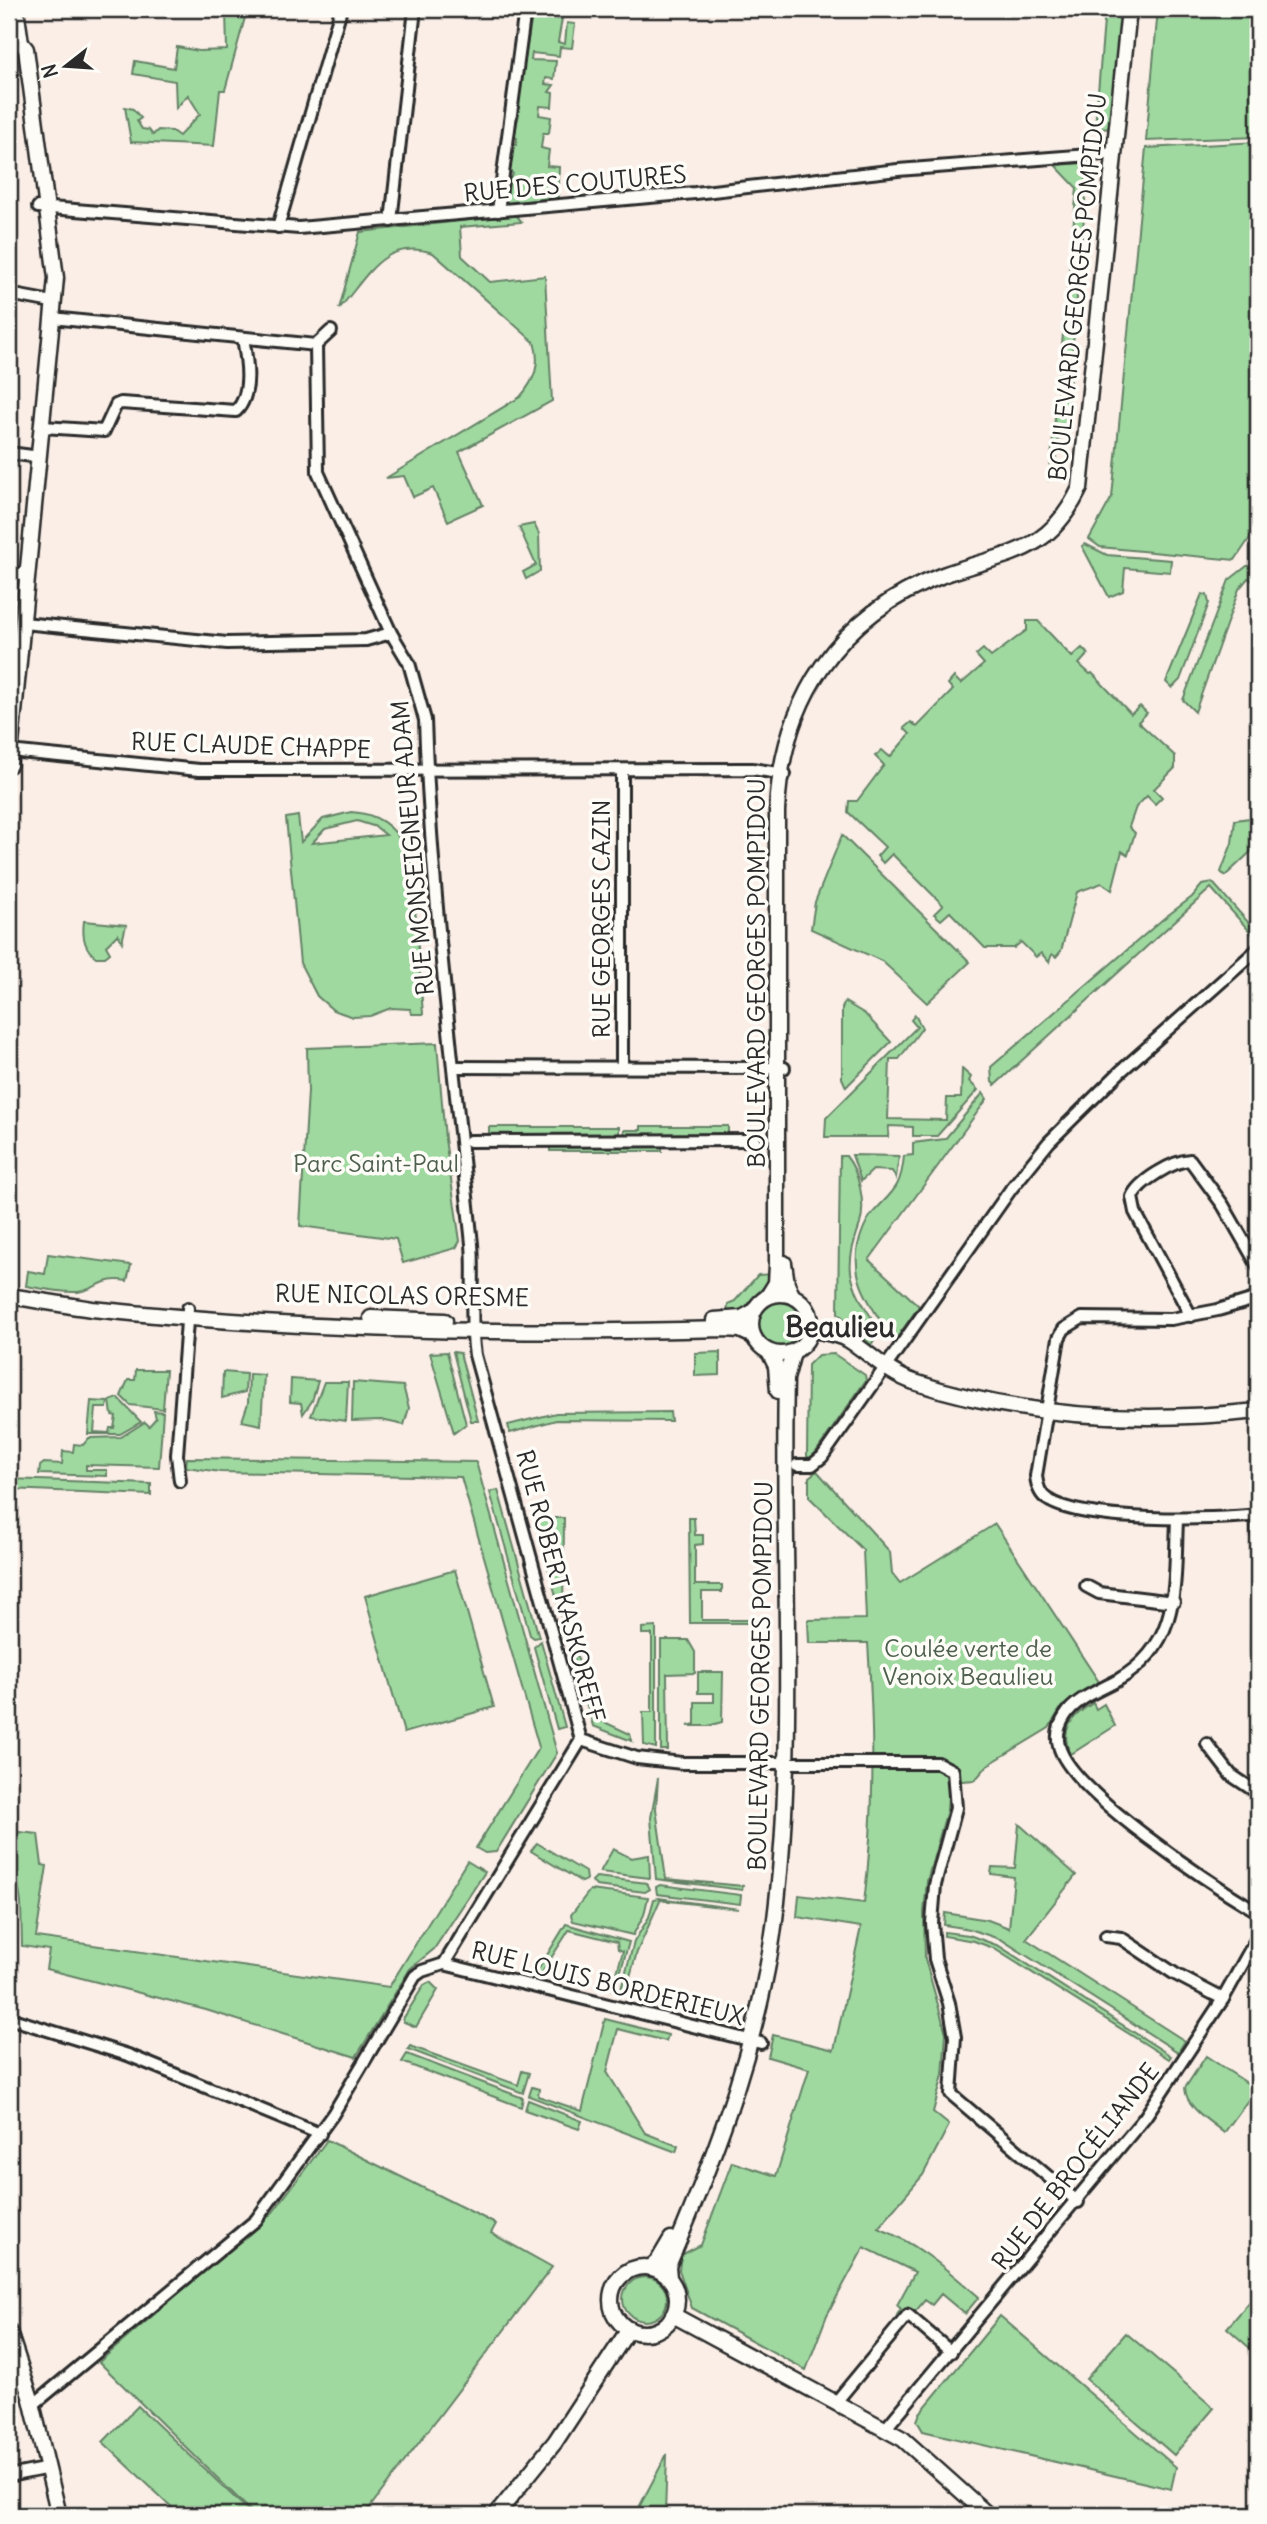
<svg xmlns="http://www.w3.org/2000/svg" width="1267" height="2524" viewBox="0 0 1267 2524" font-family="Delius,sans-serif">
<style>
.green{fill:#9fd9a0;stroke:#658266;stroke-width:2;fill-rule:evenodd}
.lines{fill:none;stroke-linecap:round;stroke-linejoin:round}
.street-casing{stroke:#2b2b2b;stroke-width:16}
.secondary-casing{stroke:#2b2b2b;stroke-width:19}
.street{stroke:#fdfcf7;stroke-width:10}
.secondary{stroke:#fdfcf7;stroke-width:14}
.labels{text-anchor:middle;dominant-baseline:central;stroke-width:7;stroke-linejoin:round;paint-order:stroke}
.street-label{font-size:24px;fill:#2b2b2b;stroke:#fdfcf7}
.park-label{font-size:24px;fill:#4e5f4e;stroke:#fdfcf7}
.quarter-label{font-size:28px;font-weight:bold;fill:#2b2b2b;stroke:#fdfcf7}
</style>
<rect width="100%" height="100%" fill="#faeee7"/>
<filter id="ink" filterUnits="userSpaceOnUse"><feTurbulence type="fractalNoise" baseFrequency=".0143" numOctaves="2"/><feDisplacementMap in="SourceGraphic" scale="14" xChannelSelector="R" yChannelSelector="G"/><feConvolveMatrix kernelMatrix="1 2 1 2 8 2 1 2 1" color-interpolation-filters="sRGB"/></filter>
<g filter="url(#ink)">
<!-- green -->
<g class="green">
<path d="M208,9H266L264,16L246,14L225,90H220L214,146L131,142L125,107L133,109L141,118L137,121L142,129L149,130L153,135L158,130L172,131L179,136L200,114L188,95L176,108L175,81L133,74L135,61L174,68L177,47L199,51L227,50L226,11Z"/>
<path d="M1105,9H1123L1113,129L1095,128Z"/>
<path d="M1158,9H1258V137L1146,141Z"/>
<path d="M532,16L562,19L558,42L565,44L567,23L575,24L572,48L560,47L559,56L532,53L531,60L556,61L554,79L546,78L545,84L554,85L549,92L553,93L552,107L540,106L539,115L551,117L549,133H543L541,148L549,150L547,166L559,167L558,197L505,204L507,182L513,174L509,170L512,145H516L517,138L513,136L519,115L516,112Z"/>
<path d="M1258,142V526L1235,560L1100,547L1089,539L1112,497L1146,148Z"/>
<path d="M1085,163V205L1065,436L1058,439L1054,476L1049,480L1077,188L1055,165Z"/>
<path d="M516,215L522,222L460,227L462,256L490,282L545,276L552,401L459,452L483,505L448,521L433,488L413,497L404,476L386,478L520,397C535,380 541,364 534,342L433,253C384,237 367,277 339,309L360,232Z"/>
<path d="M534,524L539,534L540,571L526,579L523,572L536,565L519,527Z"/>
<path d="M1085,544L1107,555L1171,560L1170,572L1125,568L1123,591L1109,597L1082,546Z"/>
<path d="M1247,566H1258V584L1248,578L1239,589L1195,712L1183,700L1229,580Z"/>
<path d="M1202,594L1207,595L1209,603L1180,680L1172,688L1166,682Z"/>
<path d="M1027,621H1038L1072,657L1082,648L1088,654L1079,664L1090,674L1092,673L1131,714L1140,706L1147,713L1138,722L1175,756V768L1154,789L1162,797L1155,804L1147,796L1136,807L1129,827L1135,833L1128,855L1122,851L1112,890L1102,883L1077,892L1061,951L1056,957L1052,954L1049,962L1041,953L1036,957L1021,942L1014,948H985L950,912L941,920L934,914L943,905L892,854L883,863L877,856L885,847L848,812L849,801H857L884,765L875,756L882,750L890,757L910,734L904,728L911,722L917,727L953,690L948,684L954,677L961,684L984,664L976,655L983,649L991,657L1027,630Z"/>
<path d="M351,812C376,813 395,826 405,848V841H410L423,1014H412L410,1009L391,1008L370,1016L353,1017L333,1010L317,996L300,963L286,818L298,816L301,842L323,819ZM357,821L376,827L386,835L312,843L325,829Z"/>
<path d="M1258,817V845L1225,876L1221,872L1232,843L1235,820Z"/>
<path d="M842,835L970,962L927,1003L882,961L811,929L815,902Z"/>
<path d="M1213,883L1257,932L1253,935L1211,888L995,1085L992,1082L991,1067L1163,919L1192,897L1202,885Z"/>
<path d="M84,921L126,925L122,942L118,934L106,946L110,953L105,957H96C84,949 82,935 84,921Z"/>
<path d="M845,1002L865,1014L891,1042L846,1087L842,1078V1008Z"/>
<path d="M915,1015L922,1028L899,1059H890L888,1119L946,1120L947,1098H961L962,1069L971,1077L969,1081L978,1090L937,1136H913V1127L889,1126L888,1137H825L826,1118L917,1027L911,1020Z"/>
<path d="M437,1043L445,1139L460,1241L456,1248L403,1263L396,1239L300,1226L308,1091L307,1048Z"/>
<path d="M983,1093L987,1099L869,1260L919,1306L896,1339L889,1335C871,1304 851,1282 858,1245C861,1234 864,1224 871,1215C892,1191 901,1190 904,1156L913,1155V1143L945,1139Z"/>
<path d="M641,1126H728V1138H624V1130H641Z"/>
<rect x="489" y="1127" width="130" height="11"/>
<rect x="550" y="1143" width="112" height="8"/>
<path d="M852,1155L899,1156L896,1178L892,1171L873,1170L861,1181Z"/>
<path d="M840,1156H846C859,1172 866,1203 860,1224C855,1239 849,1255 851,1272C854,1294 868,1312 880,1330L871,1345L838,1313Z"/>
<path d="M48,1254L131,1265L127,1281C103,1276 98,1289 78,1292C61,1293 43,1289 26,1286L28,1271L45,1274Z"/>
<path d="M774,1274C766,1290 750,1295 743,1312L727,1318L728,1304L735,1301L758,1275Z"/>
<circle cx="781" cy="1324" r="22"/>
<path d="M447,1352L466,1424L454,1433L430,1353Z"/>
<path d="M453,1352L460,1353L478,1421H471Z"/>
<path d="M720,1352V1375L695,1376V1353Z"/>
<path d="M834,1354L865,1375L866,1380L811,1459L807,1456L808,1365L818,1355Z"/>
<path d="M136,1370H166L163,1409L130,1405L121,1396L128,1380H135Z"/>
<path d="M223,1372L246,1374L245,1392L222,1398Z"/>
<path d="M249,1374L264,1375L261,1425L242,1421L248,1403Z"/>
<path d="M291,1379L318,1381L312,1401L303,1414L301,1403L290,1402Z"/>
<path d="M324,1382H348L346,1421L311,1416Z"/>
<path d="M353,1382L403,1386L409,1408L404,1425L381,1420L352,1421Z"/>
<path d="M118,1398L141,1422L120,1434H88L91,1401L108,1402L107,1408H96L94,1432L109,1433L110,1428H114L116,1416L112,1415L110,1401Z"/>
<path d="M154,1411L163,1412L159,1467L86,1465V1470H107V1476L39,1474L40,1466L44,1463L62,1464L63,1451L73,1452L74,1444L83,1445L89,1438L121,1437L145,1422L149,1426L156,1418Z"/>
<path d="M670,1412L671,1421L556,1420L510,1433L508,1425L556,1413Z"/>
<path d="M187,1458L476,1462L557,1753L496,1852L485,1853L476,1848L539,1747L461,1477L220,1472L186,1467Z"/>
<path d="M817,1471L890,1552L892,1573L900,1583L995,1524L1101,1685L1062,1706L1049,1728L988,1765L975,1780L949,1782L947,1810L927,1881L924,1912L925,1959L946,2033L943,2075L933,2112L949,2125L923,2175L878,2228C918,2243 947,2270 979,2297L965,2314L941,2294L932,2305L925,2300L915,2312L908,2307L900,2317L897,2315L901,2309L897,2305L915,2272L864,2247L827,2315L806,2370L692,2308L679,2270L681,2255L701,2245L732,2162L776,2176L809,2069L768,2057L773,2035L834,2050L861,1927L797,1917L799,1895L864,1903C875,1814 874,1732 868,1643H809L808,1620L866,1619L863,1550L809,1497V1477Z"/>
<path d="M9,1479L151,1484V1495L9,1489Z"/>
<path d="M498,1490L539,1637L534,1638L530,1635L490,1492Z"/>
<path d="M535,1518H564L563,1622Z"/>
<path d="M689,1518H694L695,1535H703V1544L695,1545V1585H722V1592H702V1620H750V1623H690Z"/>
<path d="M455,1570L494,1707L404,1733L365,1596Z"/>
<path d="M656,1627V1748L644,1745L643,1712H652V1634H642V1628Z"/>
<path d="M661,1640H688L695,1652V1673L667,1674L668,1750H661Z"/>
<path d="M541,1641L565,1727L557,1729L534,1647Z"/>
<path d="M569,1644C587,1666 582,1699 604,1719L602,1721L630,1734L632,1741L593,1726Z"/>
<path d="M698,1672H723L722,1722L708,1726H688L695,1724V1702H714V1693H698Z"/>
<path d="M1093,1703L1096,1709L1104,1704L1115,1726L1071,1754C1058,1730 1073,1715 1093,1703Z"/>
<path d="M658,1778L656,1809L666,1879L743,1886L742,1890L656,1879L651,1818Z"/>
<path d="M1019,1824L1076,1875L1026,1939L1185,2041L1178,2052L1002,1940L970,1929L944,1925L945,1913L988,1920L1009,1928L1014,1877L991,1874L992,1867L1015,1868Z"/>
<path d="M9,1831L38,1834L42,1865L47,1866L36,1937L389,1987L467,1861L485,1872L434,1949L410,1969L356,2057L206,2010L46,1969L49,1950L22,1946L21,1902Z"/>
<path d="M537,1843L585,1872L586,1880L582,1882L531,1851Z"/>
<path d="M613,1849L631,1858L649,1855L650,1878L600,1872Z"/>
<path d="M596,1877L647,1883L650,1889L645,1892L596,1886L592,1881Z"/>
<path d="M660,1885L741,1895L740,1904L657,1894L656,1887Z"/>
<path d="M590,1890L648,1897L644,1915L633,1935L573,1921L571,1915Z"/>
<path d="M659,1898L739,1909L660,1900L637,1952L625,1994L620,1993L634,1942L649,1917L654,1899Z"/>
<path d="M566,1924L629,1942L615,1991L612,1990L623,1951L618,1949L617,1942L569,1930C560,1945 550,1958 541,1975L536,1973Z"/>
<path d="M944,1932L969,1935L999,1946L1171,2056L1169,2059L993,1948L974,1941L944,1936Z"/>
<path d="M430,1982L438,1990L416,2027L404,2022L403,2019L424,1985Z"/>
<path d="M605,2019L668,2035L666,2041L618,2029L607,2072L645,2133L678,2146L676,2152L529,2096L532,2087L539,2089L538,2096L582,2111Z"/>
<path d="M410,2046L518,2085L522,2071L529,2073L523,2093L408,2049Z"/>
<path d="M407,2054L523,2098L521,2107L402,2062Z"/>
<path d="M1206,2056L1256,2089L1224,2133C1210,2121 1186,2108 1185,2088Z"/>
<path d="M528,2100L582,2121L579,2129L525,2110Z"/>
<path d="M327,2140L496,2224L491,2233L552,2267L364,2515H255L99,2362L273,2212Z"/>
<circle cx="645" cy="2299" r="22"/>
<path d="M1258,2292V2341L1251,2349L1227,2328Z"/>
<path d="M1000,2316L1176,2467L1171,2489L923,2431L917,2421L920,2413Z"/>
<path d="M1126,2333L1214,2408L1174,2455L1086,2379Z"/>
<path d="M138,2406L253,2515H180L103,2442Z"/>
<path d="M667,2454L665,2515H635Z"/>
</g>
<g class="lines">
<!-- street casing -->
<g class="street-casing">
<g id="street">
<path d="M38,207L299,228L695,193L898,170L1115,153"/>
<path d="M498,211L525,9"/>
<path d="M391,221L415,9"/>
<path d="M278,227L341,9"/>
<path d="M9,294L52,302"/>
<path d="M52,318L316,345"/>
<path d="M316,345L331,331"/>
<path d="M43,427L104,431L116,405L121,403L236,411C253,394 247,360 243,338"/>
<path d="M9,453L40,457"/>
<path d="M9,573L28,575"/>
<path d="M23,623L227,643L366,640L391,633"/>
<path d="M9,751L199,770L752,769L785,774"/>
<path d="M622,770V1067"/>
<path d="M453,1067L784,1068"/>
<path d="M470,1141L755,1140"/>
<path d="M1258,1298L1218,1310L1171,1319L1082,1318L1064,1329L1059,1338L1036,1476C1037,1485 1039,1494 1047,1499C1081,1523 1216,1520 1258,1515"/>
<path d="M1191,1316L1135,1212L1132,1197C1139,1181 1173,1161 1190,1160L1223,1205L1258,1266"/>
<path d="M797,1465H812L822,1457L1011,1189L1049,1142L1121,1071L1258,949"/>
<path d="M180,1481L177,1455L188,1308"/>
<path d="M1257,1515L1258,1535"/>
<path d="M1177,1520C1174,1583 1182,1643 1118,1680C1101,1690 1076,1698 1065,1716C1059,1725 1056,1735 1059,1746C1071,1793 1215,1886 1258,1912"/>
<path d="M1086,1586L1099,1593L1174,1602"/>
<path d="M1257,1651L1258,1615"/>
<path d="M581,1740L637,1758L682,1763H938L953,1771L956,1808L935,1885L932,1923L935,1959L949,2003L955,2037L951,2094L1078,2202"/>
<path d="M1207,1744L1231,1775L1258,1793"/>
<path d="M1106,1936L1121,1938L1175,1974L1223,1999"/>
<path d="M444,1964L761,2043"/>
<path d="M9,2018L128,2055L320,2134"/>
<path d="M836,2402L908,2315L951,2352"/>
<path d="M33,2405L256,2220L333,2114L415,1976L422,1971L444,1964L581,1740L475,1355C469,1319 475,1281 472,1244C454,1070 431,895 425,720L409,663L391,633L318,472L316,345"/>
<path d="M886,2428L1145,2117L1223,1999L1258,1936"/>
<path d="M9,2476L49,2468"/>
</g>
</g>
<!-- secondary casing -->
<g class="secondary-casing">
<g id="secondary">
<path d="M9,765L56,278L26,49L21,43L16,9"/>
<path d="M784,1263L787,1284L792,1295"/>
<circle cx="781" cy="1324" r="30"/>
<path d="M9,1296C37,1300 64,1305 92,1309C302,1331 514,1335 725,1329L740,1330L753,1336"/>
<path d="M768,1296L776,1283L777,1265V811C782,700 837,615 943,575C1006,552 1048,556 1080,488L1129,9"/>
<path d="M371,1318L445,1321"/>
<path d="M714,1320L742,1318L753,1312"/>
<path d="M811,1329C822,1332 836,1334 847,1339C870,1353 887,1373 914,1382C1024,1418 1144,1423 1258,1411"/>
<path d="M769,1352L776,1366L778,1391"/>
<circle cx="644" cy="2300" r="33"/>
<path d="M650,2268L658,2261L671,2239"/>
<path d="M669,2278L668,2266C718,2149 764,2029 777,1902C796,1729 782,1553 786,1379L793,1352"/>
<path d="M673,2315L903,2439L988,2515"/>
<path d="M9,2332L31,2399L59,2515"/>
<path d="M496,2515L555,2442L629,2329"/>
</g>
</g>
<!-- street -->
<use href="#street" class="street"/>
<!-- secondary -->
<use href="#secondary" class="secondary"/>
</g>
</g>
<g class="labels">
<!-- street labels -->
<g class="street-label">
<text transform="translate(575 183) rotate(-5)">RUE DES COUTURES</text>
<text transform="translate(1077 287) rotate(-84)">BOULEVARD GEORGES POMPIDOU</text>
<text transform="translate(251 745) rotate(2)">RUE CLAUDE CHAPPE</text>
<text transform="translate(412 848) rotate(-95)">RUE MONSEIGNEUR ADAM</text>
<text transform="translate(601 919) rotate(-90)">RUE GEORGES CAZIN</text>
<text transform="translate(756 973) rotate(-90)">BOULEVARD GEORGES POMPIDOU</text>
<text transform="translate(402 1295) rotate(1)">RUE NICOLAS ORESME</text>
<text transform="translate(561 1586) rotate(75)">RUE ROBERT KASKOREFF</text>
<text transform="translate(760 1676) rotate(-89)">BOULEVARD GEORGES POMPIDOU</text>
<text transform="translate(608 1983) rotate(14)">RUE LOUIS BORDERIEUX</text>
<text transform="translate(1075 2166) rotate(-52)">RUE DE BROCÉLIANDE</text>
</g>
<!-- park labels -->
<g class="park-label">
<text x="376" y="1163">Parc Saint-Paul</text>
<text x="968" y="1648">Coulée verte de<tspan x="968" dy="28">Venoix Beaulieu</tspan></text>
</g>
<!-- quarter labels -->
<g class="quarter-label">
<text x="840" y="1327">Beaulieu</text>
</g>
</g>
<!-- margin -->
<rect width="1267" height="2524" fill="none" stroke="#fdfcf7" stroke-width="35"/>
<rect x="18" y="18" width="1232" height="2489" fill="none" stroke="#2b2b2b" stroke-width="2.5" filter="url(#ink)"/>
<!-- north arrow -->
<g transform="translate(66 66) rotate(253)" stroke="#fdfcf7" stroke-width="5" paint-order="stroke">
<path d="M0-5L12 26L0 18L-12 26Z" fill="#2b2b2b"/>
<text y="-10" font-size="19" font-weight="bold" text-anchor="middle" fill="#2b2b2b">N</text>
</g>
</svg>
